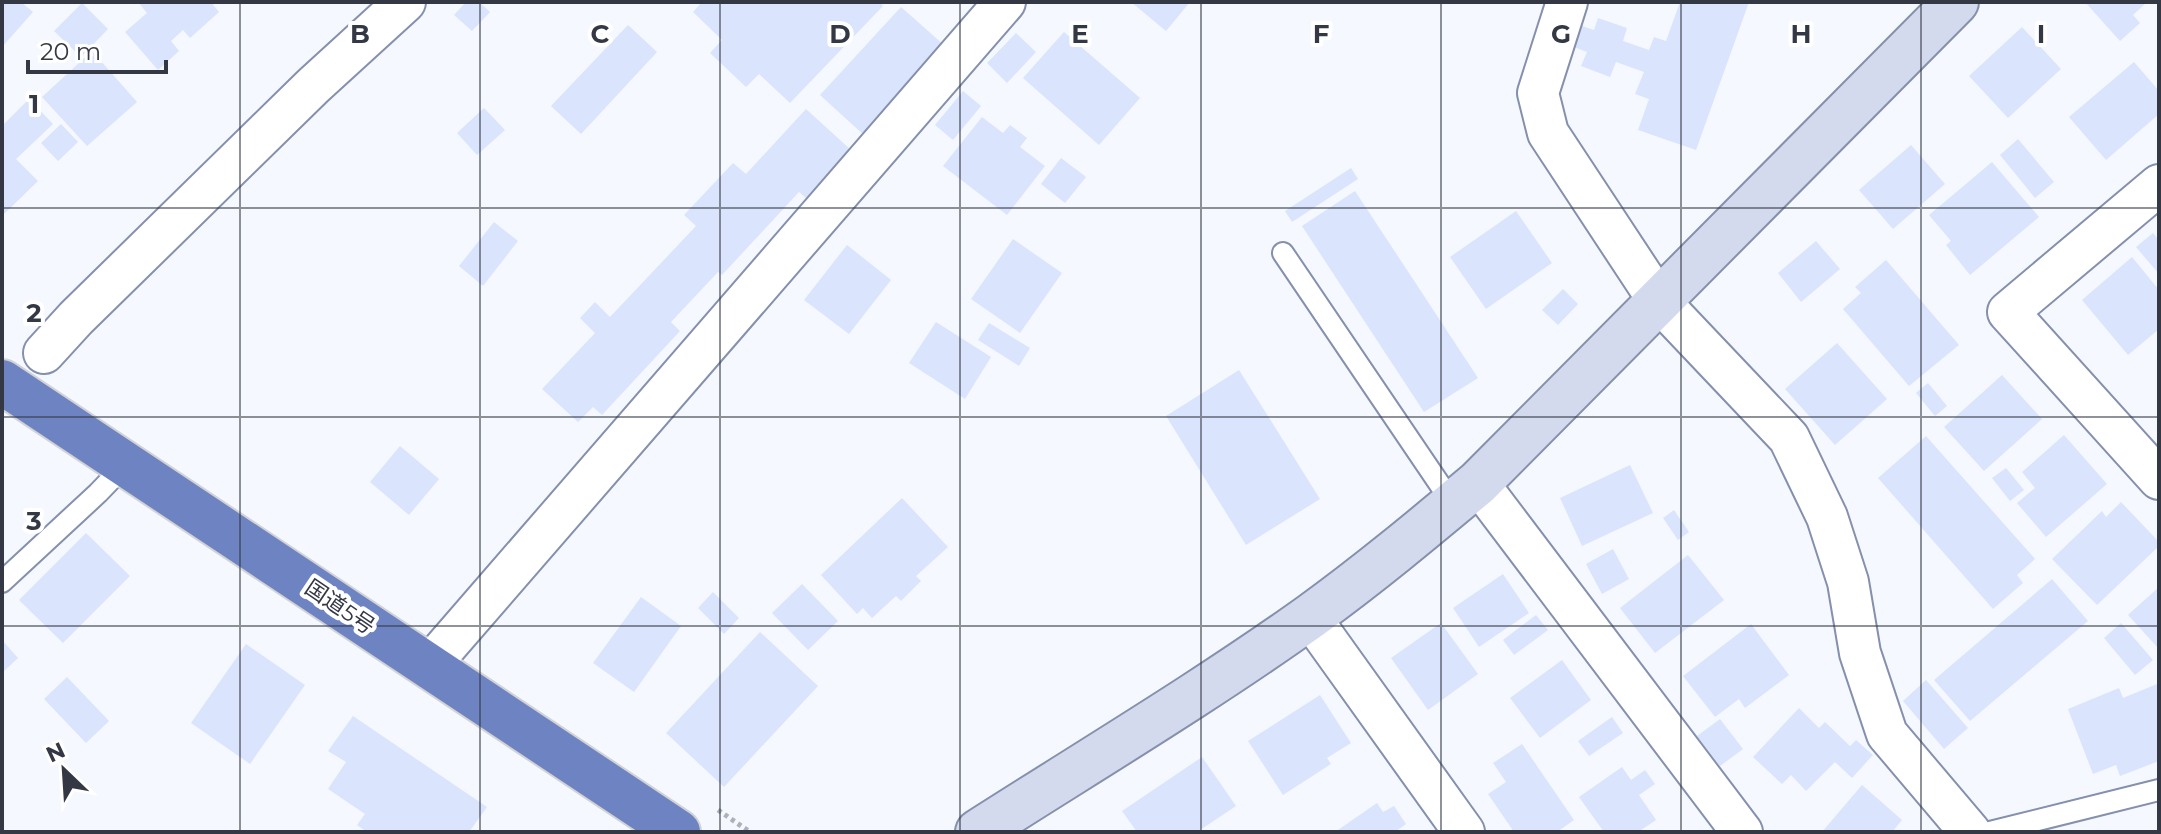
<svg xmlns="http://www.w3.org/2000/svg" width="2161" height="834" viewBox="0 0 2161 834" font-family="Montserrat,'Noto Sans JP',sans-serif">
<style>
.building{fill:#dae4fd}
.lines{fill:none;stroke-linecap:round;stroke-linejoin:round}
.lane-casing{stroke:#8590ad;stroke-width:24}
.street-casing{stroke:#8590ad;stroke-width:44}
.secondary-casing{stroke:#8590ad;stroke-width:48}
.highway-casing{stroke:#d2d3d6;stroke-width:48}
.path{stroke:#aeb1ba;stroke-width:5;stroke-dasharray:4 4;stroke-linecap:butt}
.lane{stroke:#fff;stroke-width:20}
.street{stroke:#fff;stroke-width:40}
.secondary{stroke:#d4daed;stroke-width:44}
.highway{stroke:#6e84c2;stroke-width:44}
.grid{fill:none;stroke:#333844;stroke-width:2;stroke-opacity:0.55}
.labels{text-anchor:middle;dominant-baseline:central;stroke-width:8;stroke-linejoin:round;paint-order:stroke}
.street-label{font-size:22px;fill:#333844;stroke:#fff}
.grid-label{font-size:26px;text-anchor:middle;font-weight:bold;fill:#333844;stroke:#fff;stroke-width:8;stroke-linejoin:round;paint-order:stroke}
</style>
<rect width="100%" height="100%" fill="#f6f8ff"/>
<!-- building -->
<g class="building">
<path d="M2,2H21L33,12L2,47Z"/>
<path d="M138,2H216L213,5L219,12L190,38L183,30L171,41L179,51L158,70L125,32L147,13Z"/>
<path d="M466,2H479L490,12L472,31L454,15Z"/>
<path d="M702,2H880L883,6L790,103L759,74L746,87L710,53L722,40L693,12Z"/>
<path d="M1131,2H1190L1166,31Z"/>
<path d="M1680,2H1749L1696,150L1638,130L1649,99L1635,94L1644,72L1616,62L1610,77L1581,66L1587,52L1574,47L1582,26L1594,30L1598,18L1627,28L1623,41L1649,50L1654,37L1666,41Z"/>
<path d="M2085,2H2147L2133,15L2140,23L2120,41Z"/>
<path d="M82,3L108,29L81,57L54,31Z"/>
<path d="M901,7L945,46L865,136L820,95Z"/>
<path d="M628,25L657,52L581,134L551,106Z"/>
<path d="M2022,27L2061,69L2008,118L1969,76Z"/>
<path d="M1064,32L1140,98L1099,145L1023,78Z"/>
<path d="M1016,33L1036,52L1007,83L987,63Z"/>
<path d="M92,51L137,102L87,146L42,97Z"/>
<path d="M2134,62L2159,91V114L2106,160L2069,117Z"/>
<path d="M963,91L981,106L953,140L935,125Z"/>
<path d="M29,99L53,124L16,159L38,181L2,216V126Z"/>
<path d="M484,108L505,130L477,155L457,133Z"/>
<path d="M806,109L851,150L806,198L799,192L722,275L718,272L671,322L680,331L602,415L593,407L578,422L542,389L595,333L580,318L595,302L610,317L696,226L684,215L733,163L746,174Z"/>
<path d="M982,117L1003,133L1010,125L1027,138L1020,147L1045,166L1007,215L943,166Z"/>
<path d="M61,124L78,142L58,161L41,143Z"/>
<path d="M2018,139L2054,182L2035,198L2000,155Z"/>
<path d="M1911,145L1945,184L1893,229L1859,190Z"/>
<path d="M1061,158L1086,177L1065,203L1041,184Z"/>
<path d="M1992,162L2039,217L1970,275L1946,245L1951,241L1929,215Z"/>
<path d="M1351,168L1358,179L1292,222L1285,211Z"/>
<path d="M1355,191L1478,378L1424,412L1302,226Z"/>
<path d="M1516,211L1552,263L1486,309L1450,257Z"/>
<path d="M494,222L518,241L483,286L459,266Z"/>
<path d="M2153,233L2159,240V274L2136,247Z"/>
<path d="M1013,239L1062,273L1020,333L971,299Z"/>
<path d="M1816,241L1840,269L1801,302L1778,273Z"/>
<path d="M847,245L891,280L849,334L804,300Z"/>
<path d="M2132,257L2159,290V329L2128,355L2082,300Z"/>
<path d="M1886,260L1959,345L1909,386L1843,309L1861,293L1855,287Z"/>
<path d="M1563,289L1578,304L1558,325L1542,310Z"/>
<path d="M936,322L991,357L965,399L909,363Z"/>
<path d="M989,323L1030,348L1019,366L978,340Z"/>
<path d="M1837,343L1887,399L1835,445L1785,389Z"/>
<path d="M1239,370L1320,499L1246,545L1166,416Z"/>
<path d="M2002,375L2042,419L1984,471L1944,427Z"/>
<path d="M1928,383L1947,406L1935,416L1916,393Z"/>
<path d="M2064,435L2107,484L2046,537L2017,503L2035,488L2022,472Z"/>
<path d="M1926,436L2035,559L2017,575L2023,583L1993,609L1878,478Z"/>
<path d="M400,446L439,479L409,515L370,482Z"/>
<path d="M1630,465L1653,513L1582,546L1560,498Z"/>
<path d="M2006,468L2024,490L2010,501L1992,478Z"/>
<path d="M902,498L948,547L916,576L921,581L901,601L896,596L872,618L863,608L857,614L821,575Z"/>
<path d="M2121,502L2159,542V546L2097,605L2052,559L2102,511L2106,517Z"/>
<path d="M1674,510L1689,532L1678,540L1663,518Z"/>
<path d="M86,533L130,576L63,643L19,600Z"/>
<path d="M1613,549L1629,579L1602,594L1586,564Z"/>
<path d="M1688,555L1724,600L1655,653L1620,608Z"/>
<path d="M1503,574L1529,613L1479,647L1453,608Z"/>
<path d="M2052,579L2088,621L1970,721L1934,680Z"/>
<path d="M802,584L838,621L808,650L772,613Z"/>
<path d="M2159,587V649L2128,615Z"/>
<path d="M713,592L739,618L724,634L698,608Z"/>
<path d="M641,597L681,626L634,692L593,663Z"/>
<path d="M1536,615L1548,630L1514,655L1503,640Z"/>
<path d="M1441,623L1478,674L1428,710L1391,658Z"/>
<path d="M2121,623L2153,660L2135,675L2104,638Z"/>
<path d="M1751,624L1789,675L1745,708L1739,699L1715,717L1683,676Z"/>
<path d="M760,632L818,686L724,787L666,733Z"/>
<path d="M2,640L18,658L2,673Z"/>
<path d="M246,644L305,685L250,764L191,723Z"/>
<path d="M1562,660L1591,700L1540,738L1510,698Z"/>
<path d="M67,677L109,721L86,743L44,699Z"/>
<path d="M1926,680L1968,728L1944,749L1903,701Z"/>
<path d="M2157,684L2159,761L2120,776L2116,765L2093,774L2068,709L2119,688L2123,698Z"/>
<path d="M1320,695L1351,743L1327,758L1331,764L1283,795L1248,741Z"/>
<path d="M1799,708L1819,728L1825,722L1850,746L1856,740L1873,755L1852,778L1835,762L1806,791L1791,775L1782,784L1753,757Z"/>
<path d="M353,716L487,807L469,832H367L357,825L365,814L328,789L346,762L328,751Z"/>
<path d="M1612,717L1623,733L1589,756L1578,741Z"/>
<path d="M1720,719L1743,749L1720,766L1697,736Z"/>
<path d="M1522,744L1574,820L1557,832H1514L1488,794L1506,782L1493,763Z"/>
<path d="M1202,757L1236,806L1197,832H1137L1122,811Z"/>
<path d="M1622,767L1631,780L1645,770L1655,784L1639,795L1656,820L1638,832H1604L1579,797Z"/>
<path d="M1862,785L1902,820L1892,832H1822Z"/>
<path d="M1377,803L1383,812L1394,806L1406,824L1395,832H1335Z"/>
</g>
<g class="lines">
<!-- lane casing -->
<g class="lane-casing">
<g id="lane">
<path d="M1283,253L1453,504"/>
<path d="M2,582L98,493L126,464"/>
<path d="M1990,832L2159,790"/>
</g>
</g>
<!-- street casing -->
<g class="street-casing">
<g id="street">
<path d="M1567,2L1538,93L1548,133L1658,300L1789,438L1827,517L1848,582L1860,653L1887,734L1970,832"/>
<path d="M2159,185L2008,312L2159,479"/>
<path d="M44,353L76,318L313,86L405,2"/>
<path d="M1478,483L1742,832"/>
<path d="M1310,617L1464,832"/>
<path d="M429,666L1005,2"/>
</g>
</g>
<!-- secondary casing -->
<g class="secondary-casing">
<path id="secondary" d="M978,832C1089,761 1203,693 1311,616C1369,574 1423,529 1478,483L1956,2"/>
</g>
<!-- highway casing -->
<g class="highway-casing">
<path id="highway" d="M2,382L678,832"/>
</g>
<!-- path -->
<path class="path" d="M718,810L750,832"/>
<!-- lane -->
<use href="#lane" class="lane"/>
<!-- street -->
<use href="#street" class="street"/>
<!-- secondary -->
<use href="#secondary" class="secondary"/>
<!-- highway -->
<use href="#highway" class="highway"/>
</g>
<!-- grid -->
<path class="grid" d="M240,2V832M480,2V832M720,2V832M960,2V832M1201,2V832M1441,2V832M1681,2V832M1921,2V832M2,208H2159M2,417H2159M2,626H2159"/>
<g class="labels">
<!-- street labels -->
<g class="street-label">
<text transform="translate(340 607) rotate(34)">国道5号</text>
</g>
</g>
<g class="grid-label">
<text x="360" y="43">B</text>
<text x="600" y="43">C</text>
<text x="840" y="43">D</text>
<text x="1080" y="43">E</text>
<text x="1321" y="43">F</text>
<text x="1561" y="43">G</text>
<text x="1801" y="43">H</text>
<text x="2041" y="43">I</text>
<text x="34" y="113">1</text>
<text x="34" y="322">2</text>
<text x="34" y="530">3</text>
</g>
<!-- border -->
<rect width="2161" height="834" fill="none" stroke="#333844" stroke-width="8"/>
<!-- north arrow -->
<g transform="translate(64 770) rotate(335)" stroke="#ffffff" stroke-width="6" paint-order="stroke">
<path d="M0-6L14 30L0 20L-14 30Z" fill="#333844"/>
<text y="-12" font-size="22" font-weight="bold" text-anchor="middle" fill="#333844">N</text>
</g>
<!-- scale -->
<path d="M28 60v12h138v-12" fill="none" stroke="#333844" stroke-width="4"/>
<text x="40" y="60" font-size="24" fill="#333844" stroke="#ffffff" stroke-width="6" paint-order="stroke">20 m</text>
</svg>
